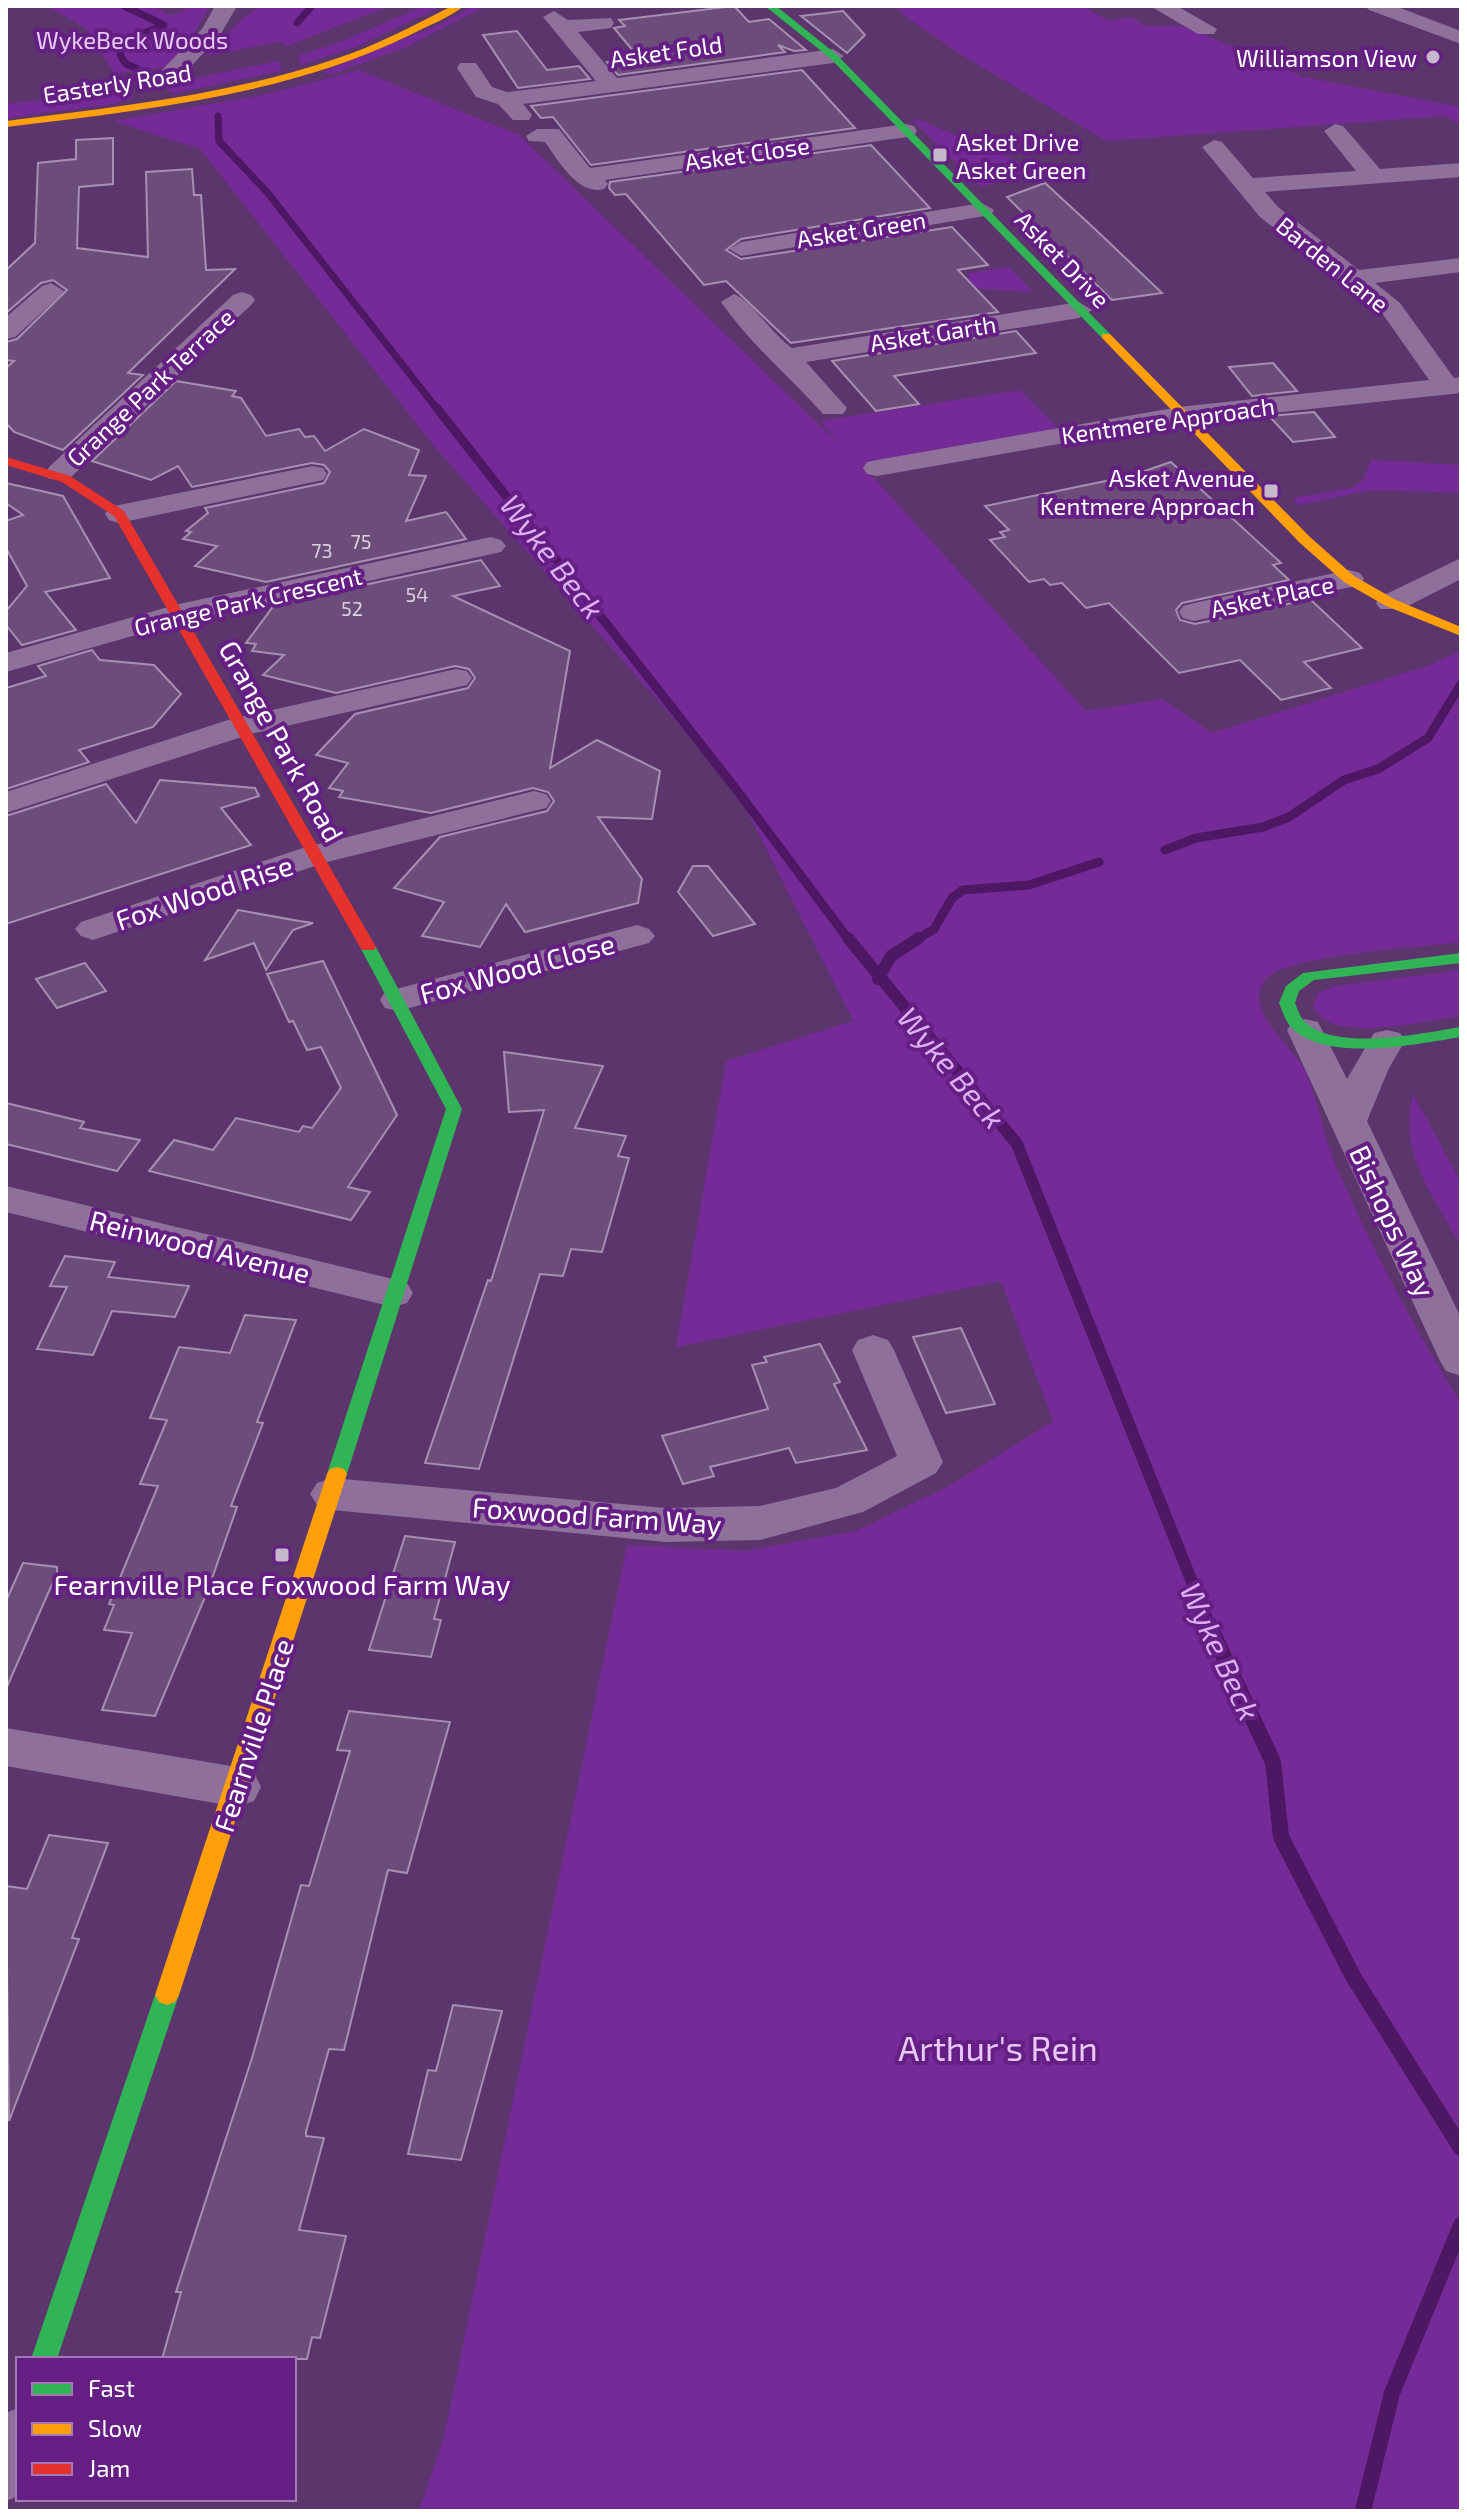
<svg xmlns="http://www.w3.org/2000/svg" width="1467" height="2517" viewBox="0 0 1467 2517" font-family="'Exo 2',sans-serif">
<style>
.green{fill:#752b97}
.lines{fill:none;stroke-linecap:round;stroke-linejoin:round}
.stream-far3{stroke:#4d1763;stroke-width:7}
.stream-far2{stroke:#4d1763;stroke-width:9}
.stream-far1{stroke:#4d1763;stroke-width:12}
.stream{stroke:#4d1763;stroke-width:16}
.building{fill:#6c4d7a;stroke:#a68fb0;stroke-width:2}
.street{fill:#8e709a;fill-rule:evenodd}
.fast{fill:#30b455;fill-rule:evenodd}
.slow{fill:#ff9f0a;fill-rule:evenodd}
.jam{fill:#e5322d;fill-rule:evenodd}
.poi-dot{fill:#c6b8cc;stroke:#651e83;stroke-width:3}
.labels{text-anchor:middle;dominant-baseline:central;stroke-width:8;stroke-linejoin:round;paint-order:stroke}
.far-number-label{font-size:20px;fill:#dad2de}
.far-park-label{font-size:24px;fill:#e8c9f7;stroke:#651e83}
.far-street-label{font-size:24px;fill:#fff;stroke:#651e83}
.far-poi-label{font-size:24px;fill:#fff;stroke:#651e83;text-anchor:end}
.street-label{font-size:28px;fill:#fff;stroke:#651e83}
.poi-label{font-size:28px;fill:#fff;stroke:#651e83}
.water-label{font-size:30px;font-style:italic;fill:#dcb0f1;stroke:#651e83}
.near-park-label{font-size:34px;fill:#e8c9f7;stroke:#651e83}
</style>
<rect width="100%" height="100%" fill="#5c356c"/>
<!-- green -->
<g class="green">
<path d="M47,6H152L171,15L193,6H210L189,42L165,67L115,74L87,29Z"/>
<path d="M261,6H390L287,46L279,42L205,56C224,39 240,16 261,6Z"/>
<path d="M424,6H443L356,47L301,65L299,55L340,42Z"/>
<path d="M473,6H486L404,48L330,75L324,71L440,24Z"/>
<path d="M897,6H1083L1109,21L1132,17L1145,26H1184L1304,77L1461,107V125L1445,116L1106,141L960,54L903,15Z"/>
<path d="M279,61L281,71L176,93L167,91L175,82Z"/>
<path d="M359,70L519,135L839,444L820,421L1020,390L1065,435L877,468L862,465L1086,711L1163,699L1212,733L1427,666L1461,651V942C1424,947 1286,955 1266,979C1240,1010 1295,1047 1306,1073C1319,1102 1323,1136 1336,1166C1372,1248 1413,1327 1461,1403V2511H419L444,2437L627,1545L744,1551L856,1531L949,1486L1053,1421L1001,1281L676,1347L726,1061L853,1021L736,789L435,447L200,149L113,121L268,94Z"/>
<path d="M115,90L130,92L133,98L115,104L6,118V104Z"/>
<path d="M917,119L1038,170L981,187L912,120Z"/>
<path d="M1009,267L1033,292L966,288L956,283L970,277L968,273Z"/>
<path d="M1371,460L1461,465V493L1370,490L1299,505L1293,498L1352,488L1363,480Z"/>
<path d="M1461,970V1016C1427,1020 1329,1046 1313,1006L1318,993L1335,986Z"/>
<path d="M1413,1094L1461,1182V1246C1433,1194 1398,1155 1413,1094Z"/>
</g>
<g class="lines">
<!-- stream-far3 -->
<g class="stream-far3">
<path d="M124,6L164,25L124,41L120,55L126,64L136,68"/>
<path d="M297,23L312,6"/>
<path d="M218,116L219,141L267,192L438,410"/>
</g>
<!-- stream-far2 -->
<g class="stream-far2">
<path d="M437,408L736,789L849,940"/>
<path d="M1165,850L1196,838L1263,827L1289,817L1344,780L1378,769L1428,738L1461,684"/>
<path d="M916,940L934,929L952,898L963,890L1029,885L1099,862"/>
</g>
<!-- stream-far1 -->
<g class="stream-far1">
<path d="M848,938L1017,1144L1210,1627"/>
<path d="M878,979L891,956L919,938"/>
</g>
<!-- stream -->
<g class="stream">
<path d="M1209,1625L1273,1762L1281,1837L1354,1978L1461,2148"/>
<path d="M1363,2511L1392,2393L1461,2225"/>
</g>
</g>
<!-- building -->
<g class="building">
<path d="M734,6L749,22L769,19L806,50L794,51L778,45L785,52L618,75L607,62L639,58L614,28L625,26L619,20Z"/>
<path d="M843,11L865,35L847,53L801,16Z"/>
<path d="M517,31L547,70L579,66L590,79L518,88L483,35Z"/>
<path d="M802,70L855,128L591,165L553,117L541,118L531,106Z"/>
<path d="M113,138V184L79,187L77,248L148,257L146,172L192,169L194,195H201L206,270L235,269L128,373L143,375L63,450L14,432L6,423V368L14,361L6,360V342L17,339L67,290L53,280L41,283L6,313V270L35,243L38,163L76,159V140Z"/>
<path d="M871,145L930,208L741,239L726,250L741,259L952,227L988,265L958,270L998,312L791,343L726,281L704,285L626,194L615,195L609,188L610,182Z"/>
<path d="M1045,183L1096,230L1162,293L1112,300L1007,197Z"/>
<path d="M1016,331L1036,353L894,376L919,404L876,411L832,361Z"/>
<path d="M1273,363L1297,391L1252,396L1229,367Z"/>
<path d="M176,381L236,391L232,396L241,398L266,436L299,429L305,437L314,436L325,451L364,429L419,450L409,475L426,476L406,521L446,512L466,539L266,582L195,566L217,546L183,539L191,532L186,531L208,513L205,508L324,483L330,472L324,465L312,463L192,487L178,466L151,480L92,461Z"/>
<path d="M1314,412L1335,437L1293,442L1269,416Z"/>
<path d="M1171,462L1281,563L1273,565L1289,580L1182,603L1176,610L1180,620L1195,624L1310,599L1362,648L1304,662L1331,688L1281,700L1240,660L1179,673L1109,603L1086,608L1062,583L1050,585L1044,579L1029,582L990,540L1005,537L1000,532L1009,530L985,506L1130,476Z"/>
<path d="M6,483L63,496L110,578L45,592L76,630L22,645L6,625V611L27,586L6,548V521L23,515L6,503Z"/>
<path d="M481,560L500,586L453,596L570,651L550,768L597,740L660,771L652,819L598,817L642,879L638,903L525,932L506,904L480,947L422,936L444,902L394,888L440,837L547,811L554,801L548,792L533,788L431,813L339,797L343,791L329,788L348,763L316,755L355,714L468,688L475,678L469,669L455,666L336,693L263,675L284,655L252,651L256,644L246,643L275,604Z"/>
<path d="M92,650L100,660L154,665L181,694L153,727L79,750L89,762L6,789V688L46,676L38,666Z"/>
<path d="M160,780L255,788L259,796L221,808L251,845L6,924V816L106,784L136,823Z"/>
<path d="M693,866H708L755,924L713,936L678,892Z"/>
<path d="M238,910L299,921L313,923L293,930L266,970L254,943L205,960Z"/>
<path d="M323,961L397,1115L348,1187L370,1192L351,1220L149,1171L174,1140L213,1150L236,1118L299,1132L303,1126L312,1128L341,1088L321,1047L307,1050L293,1021L289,1022L267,974Z"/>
<path d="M85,963L106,991L57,1008L36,979Z"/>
<path d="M504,1052L603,1066L575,1128L626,1136L618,1156L629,1158L602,1252L571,1249L563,1276L540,1274L479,1469L425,1463L488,1280L491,1281L544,1110L509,1112Z"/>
<path d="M6,1103L84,1122L80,1128L140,1140L117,1171L6,1144Z"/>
<path d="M65,1256L115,1262L108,1277L189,1286L175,1317L112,1311L93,1355L37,1349L67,1287L50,1286Z"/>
<path d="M245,1315L296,1320L257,1422L263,1423L231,1506L237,1507L208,1590L155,1716L102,1710L132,1633L104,1630L114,1605L109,1604L158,1486L140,1484L167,1420L150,1418L179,1347L230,1353Z"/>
<path d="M961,1328L995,1404L946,1413L913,1337Z"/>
<path d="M820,1344L840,1382L834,1384L867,1450L796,1463L789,1448L710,1467L714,1476L683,1484L662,1436L768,1409L752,1365L767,1362L764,1357Z"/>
<path d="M405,1536L455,1542L434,1619L441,1620L431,1657L369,1650Z"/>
<path d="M23,1563L57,1567V1573L6,1689V1601Z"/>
<path d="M349,1711L450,1722L407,1873L388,1870L344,2050L329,2049L306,2132V2136L324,2138L299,2230L346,2236L320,2338L312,2337L307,2359H162L181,2292H176L252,2058L301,1885L309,1886L350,1751L337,1750Z"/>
<path d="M49,1835L108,1843L72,1938L79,1939L9,2121L6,1886L27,1889Z"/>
<path d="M453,2005L502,2011L461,2160L408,2154L428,2070L436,2071Z"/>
</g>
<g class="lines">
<!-- street -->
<g class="street">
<path d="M215,6H237L219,37L176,82H160L157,77L160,72L202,29Z"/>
<path d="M1150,6H1177L1217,29L1214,34H1198Z"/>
<path d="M1365,6H1395L1461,31V44L1369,10Z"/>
<path d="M554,11L568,20L611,18L614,23L611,28L578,32L617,78L833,49L844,56L833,63L523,104L532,115L529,120H513L498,104L476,97L457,68L460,63H476L492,87L507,92L596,81L543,17Z"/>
<path d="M906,124L914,126L917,131L914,136L605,180L608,184L604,189C578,196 558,160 545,142L529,141L526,136L537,129H559L590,168Z"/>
<path d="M1335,124L1343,126L1380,169L1461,163V177L1265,192L1278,207L1359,270L1461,258V272L1375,283L1400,303L1454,378L1461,377V393L1179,423L877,476L867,474L863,468L867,462L877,460L1179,407L1429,380L1382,313L1260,217L1202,147L1214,140L1222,142L1253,178L1356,171L1324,131Z"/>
<path d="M982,203L994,210L991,215L741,256L729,249L741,242Z"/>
<path d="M51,283L64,291L60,296L15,337L6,339V317L42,286Z"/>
<path d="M242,292L251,295L255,300L251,305L69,479H49L45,473L49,467L233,295Z"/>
<path d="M734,294C748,298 774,336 792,348L1079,302L1092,310L1079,318L806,362L847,408L843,414H823C789,376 750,344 721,302Z"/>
<path d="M313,466L323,468L327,474L323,480L119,523L109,520L105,514L109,508L119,505Z"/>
<path d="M491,537L501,540L506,546L501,552L185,621L6,672V653L179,604Z"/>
<path d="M1461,558V579L1402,609H1380L1376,603L1380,597Z"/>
<path d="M1349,570L1360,573L1364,579L1360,585L1194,621L1183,618L1179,612L1183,606L1194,603Z"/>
<path d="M456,669L467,671L472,678L467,685L251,734L6,813V792L231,719Z"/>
<path d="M534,791L546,794L551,801L546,808L327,862L93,940L81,936L75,929L81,922L303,848Z"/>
<path d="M637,925L649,929L655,936L649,943L398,1011L385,1008L380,1000L385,992Z"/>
<path d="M1305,1019L1318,1022L1347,1079L1374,1033L1387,1030L1400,1033L1405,1041L1389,1068L1367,1121L1461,1318V1376L1446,1371L1440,1361L1287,1030L1292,1022Z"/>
<path d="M6,1186L393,1279L407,1283L413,1293L407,1303L393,1307L6,1212Z"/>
<path d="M873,1335L888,1340L894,1350L943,1462L936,1473L863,1512L760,1540L666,1542L332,1510L317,1505L310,1494L317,1483L332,1478L666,1508L760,1506L836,1488L897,1456L852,1350L858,1340Z"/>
<path d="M6,1728L237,1767L254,1773L261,1787L254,1801L237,1807L6,1766Z"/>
<path d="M18,2408V2496L6,2501V2413Z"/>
</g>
<!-- fast -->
<g class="fast">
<path d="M765,6H776L836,54L1110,334V338H1102L830,58Z"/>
<path d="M368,942L376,947L462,1109L347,1474L344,1479H330L327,1474L446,1109L360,947Z"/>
<path d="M1461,953V963L1314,980L1299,991L1295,1003C1297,1008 1300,1016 1303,1020C1332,1053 1423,1033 1461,1027V1037C1417,1044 1324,1064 1290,1026C1285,1020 1282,1010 1279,1003L1286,986L1303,973Z"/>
<path d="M167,1985L175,1988L179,1995L57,2359H31L155,1995L159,1988Z"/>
</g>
<!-- slow -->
<g class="slow">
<path d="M452,6H464C449,18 427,26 410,35C285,96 142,110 6,127V121C116,107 229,95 335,59C376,46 414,25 452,6Z"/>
<path d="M1102,334H1110L1310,537L1354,576L1396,600L1461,627V636L1386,606L1344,582L1300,543L1102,338Z"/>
<path d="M337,1467L344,1469L347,1474L179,1995L175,2002L167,2005L159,2002L155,1995L327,1474L330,1469Z"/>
</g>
<!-- jam -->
<path class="jam" d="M6,457L70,476L124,511L376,947L374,950H362L360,947L114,516L62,482L6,465Z"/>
</g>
<!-- markers -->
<g class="poi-dot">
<circle cx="1433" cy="57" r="8"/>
<rect x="932" y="147" width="16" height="16" rx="4"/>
<rect x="1263" y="483" width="16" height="16" rx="4"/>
<rect x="274" y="1547" width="16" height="16" rx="4"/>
</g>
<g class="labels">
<!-- far-number labels -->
<g class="far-number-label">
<text x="361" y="541">75</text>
<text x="322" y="550">73</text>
<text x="417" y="594">54</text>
<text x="352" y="608">52</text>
</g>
<!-- far-park labels -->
<g class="far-park-label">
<text x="132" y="39">WykeBeck Woods</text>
</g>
<!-- far-street labels -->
<g class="far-street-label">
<text transform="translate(666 51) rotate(-8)">Asket Fold</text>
<text transform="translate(117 83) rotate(-9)">Easterly Road</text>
<text transform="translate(747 153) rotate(-8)">Asket Close</text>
<text transform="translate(861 229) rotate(-9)">Asket Green</text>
<text transform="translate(1063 259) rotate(46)">Asket Drive</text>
<text transform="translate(1333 264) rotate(39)">Barden Lane</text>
<text transform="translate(933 333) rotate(-9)">Asket Garth</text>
<text transform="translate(150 387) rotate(-43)">Grange Park Terrace</text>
<text transform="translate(1168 420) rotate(-8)">Kentmere Approach</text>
<text transform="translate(1272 596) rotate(-12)">Asket Place</text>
<text transform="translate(248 601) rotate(-13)">Grange Park Crescent</text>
</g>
<!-- far-poi labels -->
<g class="far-poi-label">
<text x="1417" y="57">Williamson View</text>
<text x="956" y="141" text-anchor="start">Asket Drive<tspan x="956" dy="28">Asket Green</tspan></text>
<text x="1255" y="477">Asket Avenue<tspan x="1255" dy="28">Kentmere Approach</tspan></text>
</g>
<!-- street labels -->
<g class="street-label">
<text transform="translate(282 741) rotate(61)">Grange Park Road</text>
<text transform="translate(204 892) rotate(-18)">Fox Wood Rise</text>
<text transform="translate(517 968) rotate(-15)">Fox Wood Close</text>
<text transform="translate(1393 1221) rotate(65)">Bishops Way</text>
<text transform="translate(200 1246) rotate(14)">Reinwood Avenue</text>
<text transform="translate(597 1515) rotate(4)">Foxwood Farm Way</text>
<text transform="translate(253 1735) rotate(-72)">Fearnville Place</text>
</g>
<!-- poi labels -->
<g class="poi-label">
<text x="282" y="1584">Fearnville Place Foxwood Farm Way</text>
</g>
<!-- water labels -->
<g class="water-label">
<text transform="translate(553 556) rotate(52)">Wyke Beck</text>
<text transform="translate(952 1067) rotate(50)">Wyke Beck</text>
<text transform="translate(1221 1651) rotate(65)">Wyke Beck</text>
</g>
<!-- near-park labels -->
<g class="near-park-label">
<text x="998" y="2047">Arthur's Rein</text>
</g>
</g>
<!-- border -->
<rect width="1467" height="2517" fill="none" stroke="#ffffff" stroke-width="16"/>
<!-- legend -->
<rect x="16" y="2357" width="280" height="144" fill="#651e83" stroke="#a378b5" stroke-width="2"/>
<rect x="32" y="2383" width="40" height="12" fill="#30b455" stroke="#a378b5" stroke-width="2"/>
<text x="88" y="2397" font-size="24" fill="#ffffff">Fast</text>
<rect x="32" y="2423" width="40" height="12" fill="#ff9f0a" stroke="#a378b5" stroke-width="2"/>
<text x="88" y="2437" font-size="24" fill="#ffffff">Slow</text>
<rect x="32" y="2463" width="40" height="12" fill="#e5322d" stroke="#a378b5" stroke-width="2"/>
<text x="88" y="2477" font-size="24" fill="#ffffff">Jam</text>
</svg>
